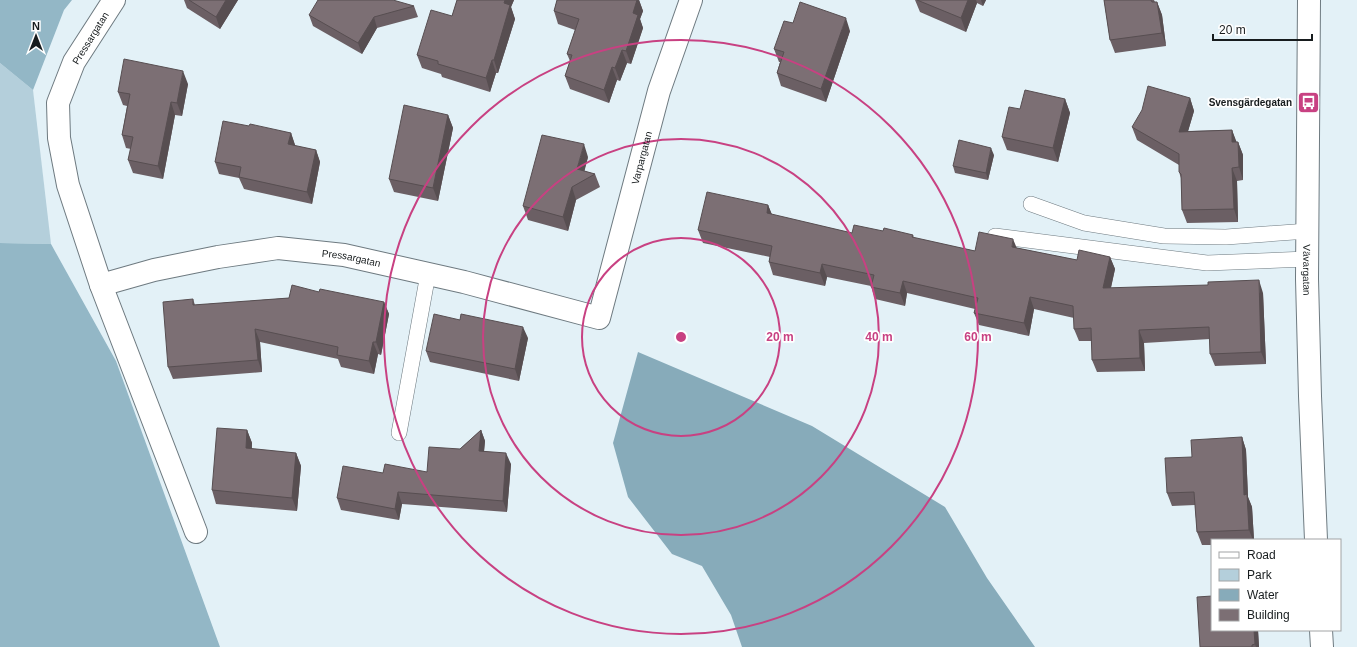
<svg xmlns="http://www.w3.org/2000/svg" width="1357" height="647" font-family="Helvetica,sans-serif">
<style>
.green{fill:#b4cfdb}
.forest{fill:#93b7c6}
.water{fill:#87abba}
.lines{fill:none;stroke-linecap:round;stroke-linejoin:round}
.lane-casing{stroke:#6e7a80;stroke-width:16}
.street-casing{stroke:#6e7a80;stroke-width:24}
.lane{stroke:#fff;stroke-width:15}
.street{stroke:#fff;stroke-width:22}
.wall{fill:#6b5f64}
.shaded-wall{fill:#574e51}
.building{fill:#7c6f74;stroke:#574e51}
.ring{fill:none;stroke:#c84182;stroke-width:2}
.labels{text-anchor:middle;stroke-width:3.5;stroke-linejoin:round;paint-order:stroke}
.street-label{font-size:10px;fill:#171c1e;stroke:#fff}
.poi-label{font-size:10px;font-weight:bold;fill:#171c1e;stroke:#fff;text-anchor:end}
.centre{fill:#c84182;stroke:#fff;stroke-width:2}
.ring-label{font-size:12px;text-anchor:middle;font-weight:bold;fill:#c84182;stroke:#fff;stroke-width:3.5;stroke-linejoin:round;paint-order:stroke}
</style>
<rect width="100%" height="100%" fill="#e3f1f7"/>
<!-- green -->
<path class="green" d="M0,63L33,90L51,244L0,243Z"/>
<!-- forest -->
<path class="forest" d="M0,0H72L64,10L33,90L0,63Z
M0,243L51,244L116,361L220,647H0Z"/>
<!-- water -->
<path class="water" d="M638,352L812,426L945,507L987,578L1035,647H742L731,615L702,566L672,554L628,497L613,443Z"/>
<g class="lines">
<defs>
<path id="lane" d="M1031,204L1084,223L1164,236L1226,237L1308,231
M995,236L1207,263L1307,259
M399,433L428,274"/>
<g id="street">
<path id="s1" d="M114,0L74,62L58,103L59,138L68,185L101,285L154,270L218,257L278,248L344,255L464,282L599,318L659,91L691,0"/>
<path id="s2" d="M1309,0L1307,279L1310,396L1316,540"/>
<path d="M101,285L196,532"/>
<path d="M1321,630L1322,647"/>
</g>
</defs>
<!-- lane casing -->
<use href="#lane" class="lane-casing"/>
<!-- street casing -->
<use href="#street" class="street-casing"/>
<!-- lane -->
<use href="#lane" class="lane"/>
<!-- street -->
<use href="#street" class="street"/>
</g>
<!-- wall -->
<path class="wall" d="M184,0H238L220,29L187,8Z
M457,0H514L511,7L515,19L498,73H496L490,92L442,77L441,74L422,68L417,55L452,16Z
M557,0H639L643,11L640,19L643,28L631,64L627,63L620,81L617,80L609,103L570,89L565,76L570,61L567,54L575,30L558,24L554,11Z
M915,0H986L983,6L977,3L966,32L920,12Z
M1104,0H1154L1155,2H1157L1162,15L1166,46L1115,53L1110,40Z
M414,6L418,17L377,28L362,54L313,26L309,15Z
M793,23L850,31L826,102L781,86L777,73L780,62H779L774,49Z
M188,84L182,116L175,115L163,179L133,173L128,160L131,149L126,148L122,135L127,106L123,105L118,92Z
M1190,98L1194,111L1188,131L1232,130L1236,142H1238L1243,155V180L1237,181L1238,222L1187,223L1182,210L1181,178L1179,172V165L1137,140L1132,127Z
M1065,99L1070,113L1058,162L1007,150L1002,137L1020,109Z
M448,115L453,128L438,201L394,192L389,179Z
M249,126L291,133L295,145V146L316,150L320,162L312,204L244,189L239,178L219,174L215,162Z
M994,155L988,180L955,173L953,166Z
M588,157L584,171L595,174L600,187L576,200L568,231L528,220L523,206Z
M768,205L772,215L852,233L883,231L913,235L914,238L975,251L1017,248L1077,260L1110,257L1115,269L1111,288L1263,293L1266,364L1215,366L1210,354V339L1144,343L1145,371L1097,372L1092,360V341H1079L1074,329V318L1034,309L1029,336L979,325L974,313L975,309L907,293L905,306L875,299L871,286L827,277L825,286L773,275L769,262L770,257L703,243L698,230Z
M289,298L384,302L389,314L381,355L378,354L374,374L341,367L338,359L260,342L262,372L173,379L168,367L193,299L195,305Z
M528,338L519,381L430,362L426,351Z
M247,430L252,443V449L296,453L301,466L297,511L216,504L212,490Z
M481,430L485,441L484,451L511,464L507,512L402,504L399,520L341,510L337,498L383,473L427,472L460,449Z
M1242,437L1246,450L1248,497L1252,507L1254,540H1212V545H1202L1197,532L1195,505L1172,506L1167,493L1192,457Z
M1212,630H1258L1259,647H1200Z"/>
<!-- shaded-wall -->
<path class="shaded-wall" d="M226,0H238L220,29L216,17Z
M505,0H514L511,7L515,19L498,73L494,60Z
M637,0H639L643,11L640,19L643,28L631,64L626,51L633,13Z
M968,0H976L977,3L966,32L961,18Z
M981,0H986L983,6Z
M1157,2L1162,15L1166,46L1162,33Z
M374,17L377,28L362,54L358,43Z
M846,18L850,31L826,102L821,89Z
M622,50L627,63L620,81L615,68Z
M492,60L496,73L490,92L486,78Z
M612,67L617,80L609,103L604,90Z
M183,71L188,84L182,116L177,103Z
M1190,98L1194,111L1184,145L1179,132Z
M1065,99L1070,113L1058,162L1053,148Z
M171,102L175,115L163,179L158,166Z
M448,115L453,128L438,201L433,188Z
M1232,130L1237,143L1232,142Z
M291,133L295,145L293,156L288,144Z
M1238,142L1243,155V180L1239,167Z
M584,144L588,157L582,181L577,169Z
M991,148L994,155L988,180L986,173Z
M316,150L320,162L312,204L307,192Z
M1232,168L1237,181L1238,222L1234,209Z
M572,187L576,200L568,231L563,217Z
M768,205L773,217L767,213Z
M1013,239L1018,251L1012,247Z
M1110,257L1115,269L1108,300L1103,288Z
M822,264L827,277L825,286L820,273Z
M1259,280L1263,293L1266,364L1261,352Z
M903,281L907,293L905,306L900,293Z
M1030,297L1034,309L1029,336L1024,323Z
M384,302L389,314L381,355L376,342Z
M523,327L528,338L519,381L515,369Z
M255,329L260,342L262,372L258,360Z
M1139,330L1144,343L1145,371L1140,358Z
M373,342L378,354L374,374L369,361Z
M247,430L252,443L250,462L246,448Z
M481,430L485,441L483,462L479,451Z
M1242,437L1246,450L1248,497L1252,507L1254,540H1253L1249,530L1244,495Z
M296,453L301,466L297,511L292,498Z
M506,453L511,464L507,512L503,501Z
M398,492L402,504L399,520L395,509Z
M1254,630H1258L1259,647H1256L1255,644Z"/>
<!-- building -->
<path class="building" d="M189,0H226L216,17Z
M318,0H393L414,6L374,17L358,43L309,15Z
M457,0H505L504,3L510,5L494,60H492L486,78L438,64V61L417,55L431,10L452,16Z
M557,0H637L633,13L638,15L626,51L622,50L615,68L612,67L604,90L565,76L572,55L567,54L579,19L554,11Z
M917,0H968L961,18Z
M1104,0H1151L1152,2H1157L1162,33L1110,40Z
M800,2L846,18L821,89L777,73L784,52L774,49L784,21L793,23Z
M124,59L183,71L177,103L171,102L158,166L128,160L133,137L122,135L130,94L118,92Z
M1148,86L1190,98L1179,132L1232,130V142H1238L1239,167L1232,168L1234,209L1182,210L1181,174L1179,172V154L1132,127L1142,110Z
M1025,90L1065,99L1053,148L1002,137L1009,107L1020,109Z
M404,105L448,115L433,188L389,179Z
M223,121L249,126L250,124L291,133L288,144L316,150L307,192L239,177L241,167L215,162Z
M542,135L584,144L577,169L595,174L572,187L563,217L523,206Z
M959,140L991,148L986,173L953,166Z
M707,192L768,205L767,213L852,233L854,225L883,231L884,228L913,235L912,237L975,251L979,232L1013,239L1012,247L1077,260L1079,250L1110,257L1103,288L1208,285V282L1259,280L1261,352L1210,354L1209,327L1139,330L1140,358L1092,360L1091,328L1074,329L1073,306L1030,297L1024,323L974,313L978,298L903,281L900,293L871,287L874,275L822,264L820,273L769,262L772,246L698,230Z
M292,285L319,292L320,289L384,302L376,342H373L369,361L337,355L338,347L255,329L258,360L168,367L163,302L193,299V305L289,298Z
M434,314L460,320L461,314L523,327L515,369L426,351Z
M217,428L247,430L246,448L296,453L292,498L212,490Z
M481,430L479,451L506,453L503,501L398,492L395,509L337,498L343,466L383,473L385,464L427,472L429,447L460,449Z
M1242,437L1244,495L1247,494L1249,530L1197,532L1194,492L1167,493L1165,458L1192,457L1191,440Z
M1212,596V630H1254L1255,644L1252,645V647H1200L1197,597Z"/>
<!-- distance rings -->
<g class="ring">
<circle cx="681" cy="337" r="99"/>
<circle cx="681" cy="337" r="198"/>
<circle cx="681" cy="337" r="297"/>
</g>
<!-- icons -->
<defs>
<symbol id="bus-square" viewBox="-11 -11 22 22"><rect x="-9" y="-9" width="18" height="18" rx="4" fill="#c84182" stroke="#fff"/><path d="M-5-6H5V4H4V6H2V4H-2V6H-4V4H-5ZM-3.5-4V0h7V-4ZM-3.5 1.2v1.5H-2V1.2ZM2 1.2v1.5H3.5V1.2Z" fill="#fff"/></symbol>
</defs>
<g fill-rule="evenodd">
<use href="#bus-square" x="1296" y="90" width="25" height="25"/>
</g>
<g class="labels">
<!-- street labels -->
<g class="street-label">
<text transform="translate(90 38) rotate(-58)" y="4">Pressargatan</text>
<text dy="4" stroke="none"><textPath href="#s1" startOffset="982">Varpargatan</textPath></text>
<text dy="4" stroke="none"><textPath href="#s1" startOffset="561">Pressargatan</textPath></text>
<text dy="4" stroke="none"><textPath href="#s2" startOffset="270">Vävargatan</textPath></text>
</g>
<!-- poi labels -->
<g class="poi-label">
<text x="1292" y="106">Svensgärdegatan</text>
</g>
</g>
<circle cx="681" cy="337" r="6" class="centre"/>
<g class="ring-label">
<text x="780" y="341">20 m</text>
<text x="879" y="341">40 m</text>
<text x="978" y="341">60 m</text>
</g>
<!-- legend -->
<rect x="1211" y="539" width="130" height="92" fill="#ffffff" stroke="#a2a4a5"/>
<rect x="1219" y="552" width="20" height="6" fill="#ffffff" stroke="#a2a4a5"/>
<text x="1247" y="559" font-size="12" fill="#171c1e">Road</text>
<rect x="1219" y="569" width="20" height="12" fill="#b4cfdb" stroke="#a2a4a5"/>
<text x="1247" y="579" font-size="12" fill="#171c1e">Park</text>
<rect x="1219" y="589" width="20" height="12" fill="#87abba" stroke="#a2a4a5"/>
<text x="1247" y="599" font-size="12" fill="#171c1e">Water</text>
<rect x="1219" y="609" width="20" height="12" fill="#7c6f74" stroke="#a2a4a5"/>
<text x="1247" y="619" font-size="12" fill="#171c1e">Building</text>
<!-- north arrow -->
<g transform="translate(36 36)" stroke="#ffffff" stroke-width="3" paint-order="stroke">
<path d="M0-3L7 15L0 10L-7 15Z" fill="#171c1e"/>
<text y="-6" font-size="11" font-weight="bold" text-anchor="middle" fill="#171c1e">N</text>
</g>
<!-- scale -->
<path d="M1213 34v6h99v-6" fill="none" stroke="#171c1e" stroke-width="2"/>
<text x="1219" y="34" font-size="12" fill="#171c1e" stroke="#ffffff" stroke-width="3" paint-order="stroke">20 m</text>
</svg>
